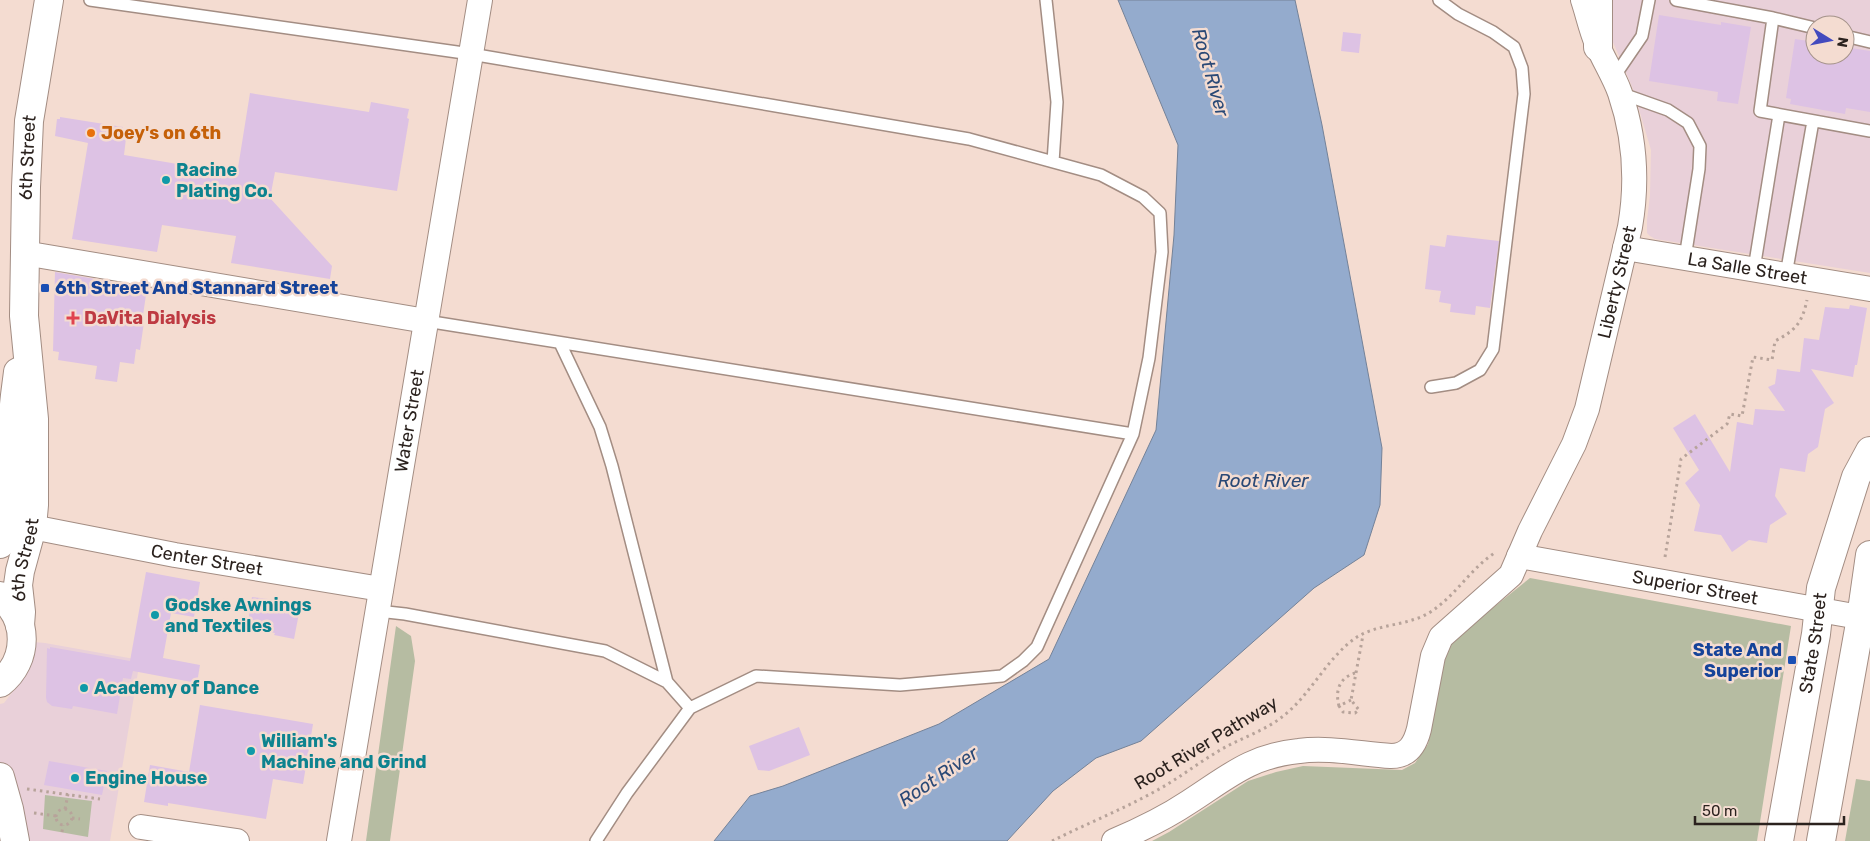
<svg xmlns="http://www.w3.org/2000/svg" width="1870" height="841" font-family="Rubik,sans-serif">
<style>
.commercial{fill:#e9d0d9;fill-rule:evenodd}
.green{fill:#b6bca2}
.water{fill:#94abcd;stroke:#748298}
.building{fill:#ddc2e4}
.lines{fill:none;stroke-linecap:round;stroke-linejoin:round}
.lane-casing{stroke:#a38d83;stroke-width:14}
.street-casing{stroke:#a38d83;stroke-width:26}
.secondary-casing{stroke:#a38d83;stroke-width:30}
.primary-casing{stroke:#a38d83;stroke-width:30}
.path{stroke:#b7a39a;stroke-width:3;stroke-dasharray:2.5 4;stroke-linecap:butt}
.lane{stroke:#fff;stroke-width:11}
.street{stroke:#fff;stroke-width:24}
.secondary{stroke:#fff;stroke-width:28}
.primary{stroke:#fff;stroke-width:28}
.food-dot{fill:#e8710a;stroke:#f4dcd1;stroke-width:2}
.culture-dot{fill:#0f9aa8;stroke:#f4dcd1;stroke-width:2}
.transit-dot{fill:#1a4fb4;stroke:#f4dcd1;stroke-width:2}
.health-dot{fill:#e0444e;stroke:#f4dcd1;stroke-width:2}
.labels{text-anchor:middle;stroke-width:5;stroke-linejoin:round;paint-order:stroke}
.food-label{font-size:18px;font-weight:bold;fill:#c56008;stroke:#f4dcd1;text-anchor:start}
.street-label{font-size:18px;fill:#2b221e;stroke:#f4dcd1}
.culture-label{font-size:18px;font-weight:bold;fill:#0d838f;stroke:#f4dcd1;text-anchor:start}
.transit-label{font-size:18px;font-weight:bold;fill:#164399;stroke:#f4dcd1;text-anchor:start}
.health-label{font-size:18px;font-weight:bold;fill:#be3a42;stroke:#f4dcd1;text-anchor:start}
.water-label{font-size:19px;font-style:italic;fill:#2a4976;stroke:#f4dcd1}
</style>
<rect width="100%" height="100%" fill="#f4dcd1"/>
<!-- commercial -->
<path class="commercial" d="M1604,0H1870V273L1655,239L1650,236L1647,233V220L1650,195L1651,150L1633,89L1607,28ZM1815,25H1845V55H1815Z
M34,642L45,643L140,660L110,841H0V704L4,703L27,673Z"/>
<!-- green -->
<path class="green" d="M1530,578L1791,626L1757,841H1152L1169,832L1248,781L1276,772L1303,766L1402,770L1415,763L1428,744L1447,649L1459,635Z
M396,626L411,636L415,661L390,841H366Z
M1856,779L1870,781V841H1845Z
M45,795L92,801L88,837L43,829Z"/>
<!-- water -->
<path class="water" d="M1118,0H1295L1322,125L1382,448L1380,505L1364,555L1314,588L1141,741L1096,758L1053,791L1007,841H714L750,796L783,786L939,724L1049,659L1156,430L1174,235L1178,145Z"/>
<!-- building -->
<path class="building" d="M1659,15L1721,25V22L1751,27L1738,104L1717,101L1718,92L1649,81Z
M1343,32L1361,34L1359,53L1341,51Z
M1795,39L1815,42V55H1845V47L1870,51V112L1846,108L1845,114L1790,104L1791,99L1786,98Z
M250,93L369,112L371,102L409,109L407,118L409,119L397,191L275,172L270,198L332,266L330,279L231,263L236,236L162,225L157,252L72,239L88,143L55,136L57,119H60V117L123,127V129L127,130L124,155L237,174Z
M1447,235L1499,241L1490,308L1476,306L1475,315L1450,312L1451,304L1439,302L1441,291L1425,289L1430,245L1445,247Z
M55,272L147,288L142,322H144L140,350L136,349L134,364L120,362L117,382L95,379L97,366L58,360L59,352L53,351Z
M1850,305L1867,308L1857,365H1855L1853,377L1811,369L1834,403L1825,409L1818,447L1808,454L1805,472L1780,468L1775,496L1787,514L1770,525L1767,543L1749,540L1732,552L1721,535L1694,531L1700,505L1685,483L1699,470L1673,428L1695,414L1730,472L1737,422L1753,425L1755,409L1785,411L1768,387L1775,384L1777,369L1800,372L1804,338L1819,340L1825,307L1849,309Z
M146,572L200,582L194,617L171,613L163,658L200,665L197,683L133,671L131,679L123,678L117,714L73,706L72,709L52,706L47,702L46,698L47,648L50,649V647L130,661Z
M252,597L301,603L294,639L274,635L275,633L247,628Z
M200,705L313,724L303,784L273,779L266,819L168,803V806L144,802L150,765L189,772Z
M799,727L810,755L769,771L758,770L749,746Z
M49,761L107,771L102,795L44,785Z"/>
<g class="lines">
<defs>
<path id="lane" d="M90,0L471,54L969,139L1101,175L1143,197L1160,213L1162,252L1149,358L1133,434L1037,647L1023,661L1002,676L900,685L756,676L690,708L627,793L596,841
M1046,0L1057,102L1053,162
M1676,0L1773,18L1815,28
M1773,18L1760,111L1870,131
M1845,36L1870,42
M1614,77L1642,36L1649,0
M1620,93L1668,110L1688,123L1700,146L1699,169L1685,258
M1754,269L1779,115
M1786,275L1813,121
M426,321L1133,434
M560,343L600,427L612,466L667,682
M1431,387L1456,383L1480,370L1493,349L1524,94L1522,68L1514,47L1493,32L1458,14L1439,0
M378,611L405,614L605,651L667,682L690,708"/>
<g id="street">
<path id="s1" d="M1625,248L1870,289"/>
<path d="M24,253L426,321"/>
<path id="s2" d="M32,527L175,555L381,589"/>
<path id="s3" d="M1519,556L1870,619"/>
<path d="M141,827L237,841"/>
<path id="s4" d="M339,841L480,0"/>
<path id="s5" d="M1114,841C1140,830 1165,818 1189,802C1228,777 1250,756 1299,751C1328,747 1361,754 1391,756C1408,756 1415,745 1419,729L1433,656L1441,637L1511,575L1530,531L1574,444L1587,409L1630,227C1638,181 1635,137 1620,93C1614,76 1604,61 1597,44C1591,30 1588,15 1583,0"/>
</g>
<g id="secondary">
<path d="M1598,0V47"/>
<path d="M0,544C15,505 12,463 13,422C13,405 16,389 18,372"/>
<path id="s6" d="M20,625L21,612L18,585L20,571L32,527L34,505V419L24,316L26,187L29,121L49,0"/>
</g>
<g id="primary">
<path d="M0,596C29,618 29,660 0,683"/>
<path d="M0,777L9,809L15,841"/>
<path id="s7" d="M1779,841L1816,634L1821,588L1856,477L1870,451"/>
<path d="M1821,841L1861,618L1870,555"/>
</g>
</defs>
<!-- lane casing -->
<use href="#lane" class="lane-casing"/>
<!-- street casing -->
<use href="#street" class="street-casing"/>
<!-- secondary casing -->
<use href="#secondary" class="secondary-casing"/>
<!-- primary casing -->
<use href="#primary" class="primary-casing"/>
<!-- path -->
<path class="path" d="M1665,557L1681,459L1727,424L1730,414L1742,416L1753,357L1772,360L1775,341C1796,330 1802,323 1807,300
M1351,700L1339,706L1343,712L1355,713L1359,710L1351,700L1363,635
M1339,706C1335,691 1339,678 1355,673
M27,789L100,799
M56 817a8 8 0 1 1 16 0a8 8 0 1 1-16 0Z
M65,809L68,794
M34,813L56,816
M72,818L80,819
M62,832L63,825
M1052,841C1088,823 1126,808 1161,788C1182,776 1201,761 1222,749C1241,738 1264,731 1282,717C1311,695 1327,657 1357,637C1380,623 1410,626 1432,611C1456,595 1471,568 1496,552"/>
<!-- lane -->
<use href="#lane" class="lane"/>
<!-- street -->
<use href="#street" class="street"/>
<!-- secondary -->
<use href="#secondary" class="secondary"/>
<!-- primary -->
<use href="#primary" class="primary"/>
</g>
<!-- markers -->
<circle class="food-dot" cx="91" cy="133" r="5"/>
<g class="culture-dot">
<circle cx="166" cy="180" r="5"/>
<circle cx="155" cy="615" r="5"/>
<circle cx="84" cy="688" r="5"/>
<circle cx="251" cy="751" r="5"/>
<circle cx="75" cy="778" r="5"/>
</g>
<g class="transit-dot">
<rect x="40" y="283" width="10" height="10" rx="2.5"/>
<rect x="1787" y="655" width="10" height="10" rx="2.5"/>
</g>
<path class="health-dot" d="M70.5 310.5h5v5h5v5h-5v5h-5v-5h-5v-5h5z"/>
<g class="labels">
<!-- food labels -->
<g class="food-label">
<text x="101" y="139">Joey's on 6th</text>
</g>
<!-- street labels -->
<g class="street-label">
<text dy="6" stroke="none"><textPath href="#s6" startOffset="470">6th Street</textPath></text>
<text dy="6" stroke="none"><textPath href="#s1" startOffset="124">La Salle Street</textPath></text>
<text dy="6" stroke="none"><textPath href="#s5" startOffset="844">Liberty Street</textPath></text>
<text dy="6" stroke="none"><textPath href="#s4" startOffset="426">Water Street</textPath></text>
<text dy="6" stroke="none"><textPath href="#s6" startOffset="66">6th Street</textPath></text>
<text dy="6" stroke="none"><textPath href="#s2" startOffset="178">Center Street</textPath></text>
<text dy="6" stroke="none"><textPath href="#s3" startOffset="179">Superior Street</textPath></text>
<text dy="6" stroke="none"><textPath href="#s7" startOffset="201">State Street</textPath></text>
<text transform="translate(1206 743) rotate(-31)" y="6">Root River Pathway</text>
</g>
<!-- culture labels -->
<g class="culture-label">
<text x="176" y="176">Racine<tspan x="176" dy="21">Plating Co.</tspan></text>
<text x="165" y="611">Godske Awnings<tspan x="165" dy="21">and Textiles</tspan></text>
<text x="94" y="694">Academy of Dance</text>
<text x="261" y="747">William's<tspan x="261" dy="21">Machine and Grind</tspan></text>
<text x="85" y="784">Engine House</text>
</g>
<!-- transit labels -->
<g class="transit-label">
<text x="55" y="294">6th Street And Stannard Street</text>
<text x="1782" y="656" text-anchor="end">State And<tspan x="1782" dy="21">Superior</tspan></text>
</g>
<!-- health labels -->
<g class="health-label">
<text x="84" y="324">DaVita Dialysis</text>
</g>
<!-- water labels -->
<g class="water-label">
<text transform="translate(1211 72) rotate(74)" y="7">Root River</text>
<text x="1263" y="487">Root River</text>
<text transform="translate(938 776) rotate(-34)" y="7">Root River</text>
</g>
</g>
<!-- north arrow -->
<g transform="translate(1830 40) rotate(100)"><circle r="24" fill="#f4dcd1" stroke="#a49289"/>
<path d="M0-4L9 19L0 12L-9 19Z" fill="#434abe"/>
<text y="-8" font-size="14" font-weight="bold" text-anchor="middle" fill="#2b221e">N</text>
</g>
<!-- scale -->
<path d="M1695 816v8h149v-8" fill="none" stroke="#2b221e" stroke-width="2.5"/>
<text x="1702" y="816" font-size="15" fill="#2b221e" stroke="#f4dcd1" stroke-width="4" paint-order="stroke">50 m</text>
</svg>
